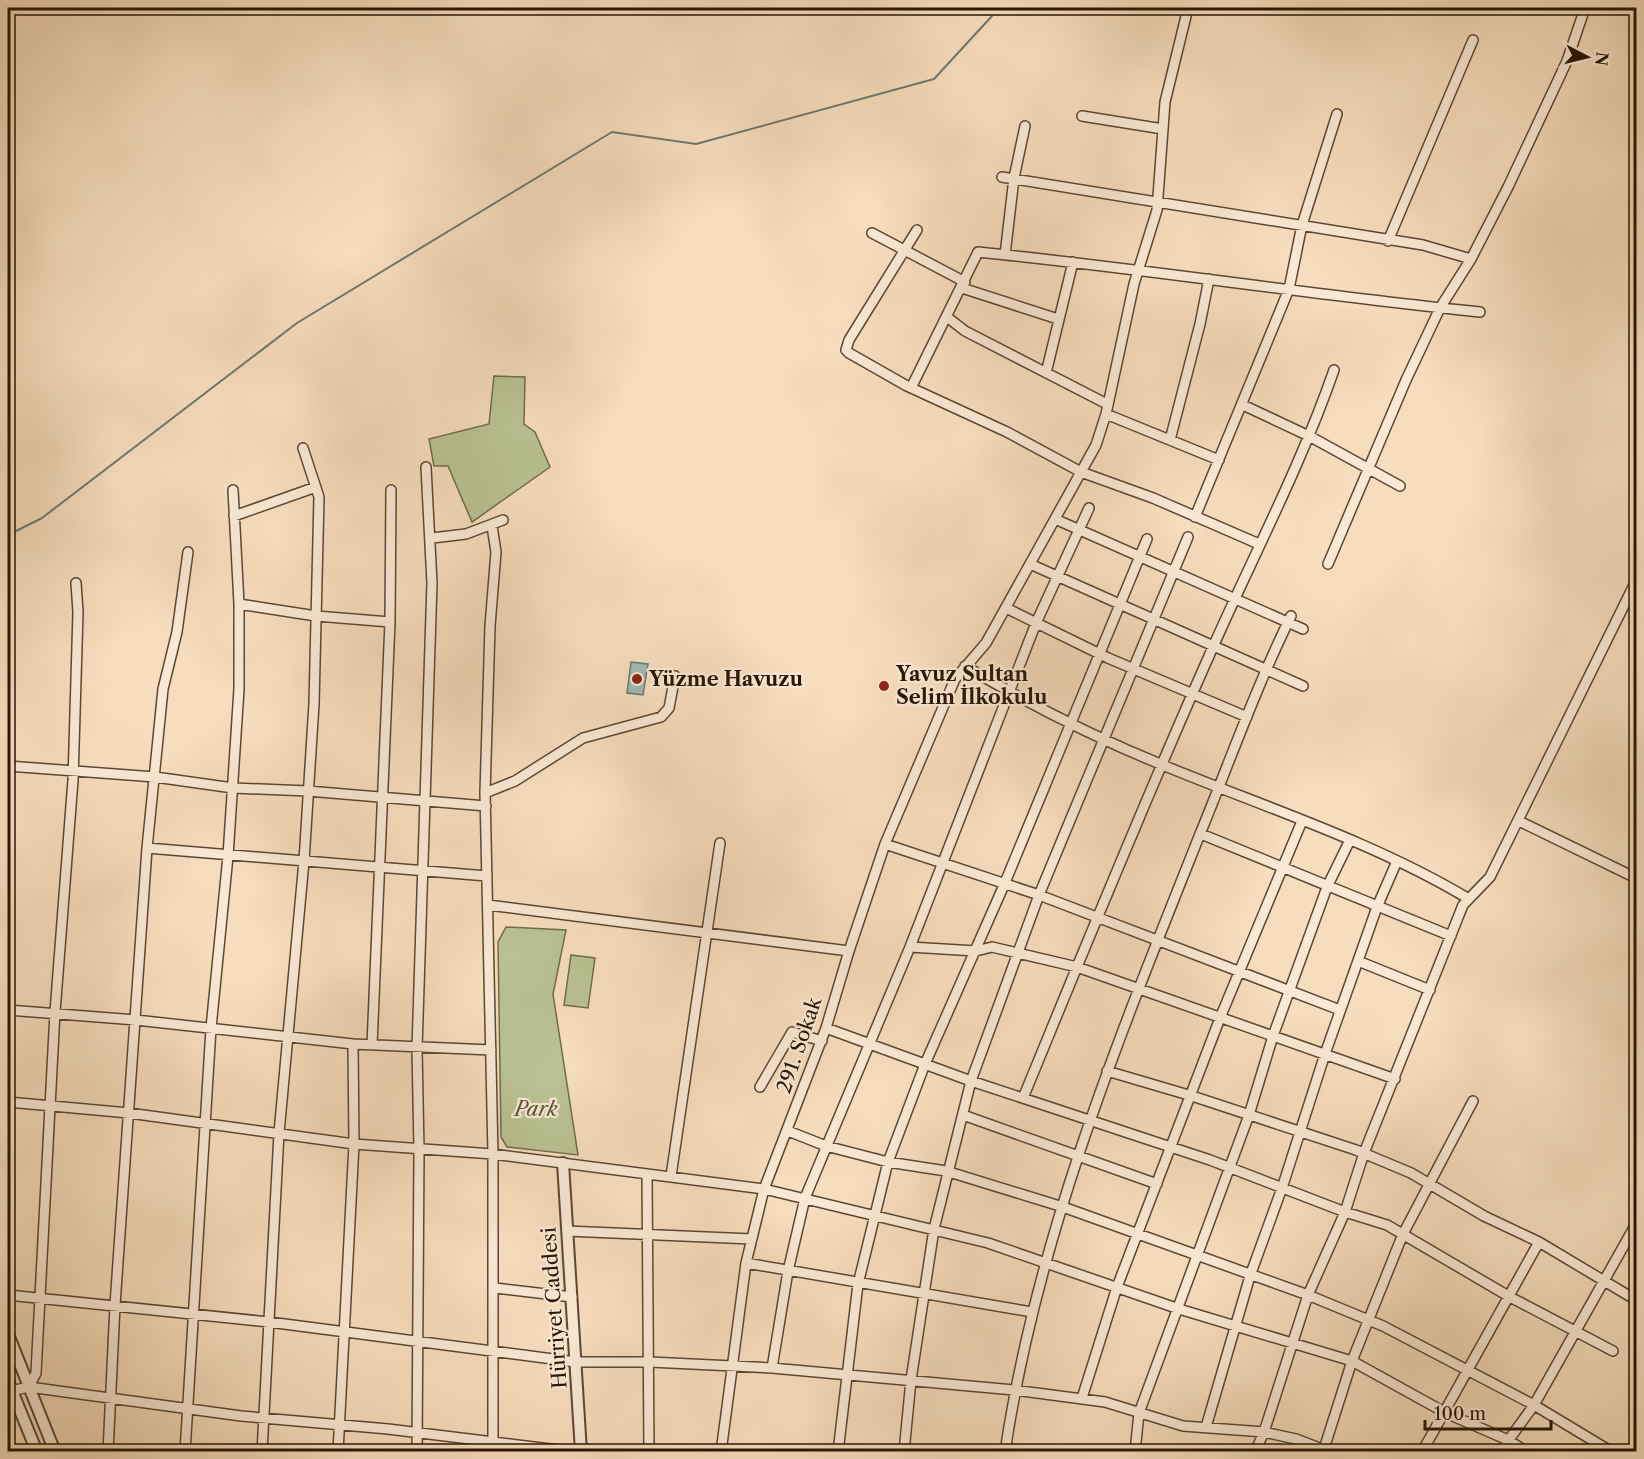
<svg xmlns="http://www.w3.org/2000/svg" width="1644" height="1459" font-family="'Libre Caslon Text',serif">
<style>
.green{fill:#b9c293;stroke:#706c4c;stroke-width:1.5}
.water{fill:#9dbbb6;stroke:#6e796f;stroke-width:1.5}
.lines{fill:none;stroke-linecap:round;stroke-linejoin:round}
.stream{stroke:#6e796f;stroke-width:2}
.minor-casing{stroke:#5b4832;stroke-width:12}
.tertiary-casing{stroke:#5b4832;stroke-width:14}
.minor{stroke:#f9e9d4;stroke-width:9}
.tertiary{stroke:#f9e9d4;stroke-width:10}
.poi-dot{fill:#8f2418;stroke:#f9e9d4;stroke-width:2}
.labels{text-anchor:middle;stroke-width:4.5;stroke-linejoin:round;paint-order:stroke}
.poi-label{font-size:20px;font-weight:bold;fill:#271604;stroke:#f9e9d4;text-anchor:start}
.street-label{font-size:20px;fill:#271604;stroke:#f9e9d4}
.park-label{font-size:20px;font-style:italic;fill:#5a5236;stroke:#f9e9d4}
</style>
<rect width="100%" height="100%" fill="#f6ddbd"/>
<filter id="stains"><feTurbulence type="fractalNoise" baseFrequency=".00333" numOctaves="4"/><feColorMatrix values="0 0 0 0 .2 0 0 0 0 .09 0 0 0 0 .02 0 0 0 .5 -.17"/></filter>
<radialGradient id="worn" r=".72"><stop offset=".6" stop-color="#630" stop-opacity="0"/><stop offset="1" stop-color="#630" stop-opacity=".3"/></radialGradient>
<!-- green -->
<path class="green" d="M494,376L525,377L524,424L535,432L550,467L472,522L448,466H434L429,439L489,424Z
M506,927L566,930L553,994L578,1155L507,1147L501,1137L498,942Z
M571,955L595,958L588,1008L564,1005Z"/>
<!-- water -->
<path class="water" d="M631,662L648,664L643,695L627,693Z"/>
<g class="lines">
<!-- stream -->
<path class="stream" d="M8,535L42,518L297,323L612,132L696,144L934,79L992,16L995,8"/>
<defs>
<path id="minor" d="M1082,116L1163,129
M1002,177L1423,245L1471,259
M917,230L849,340L846,350L849,353L907,386L1007,432L1081,472L1153,498L1259,544
M872,233L965,282
M1388,241L1473,40
M1005,255L1014,178L1025,126
M962,288L1058,319
M947,317L965,331L1107,404
M1046,373L1073,262
M911,388L978,252C1146,269 1312,295 1480,312
M1243,405L1311,437L1400,486
M1106,414L1219,460
M1170,440L1200,324L1209,279
M234,516L316,487
M1195,517L1289,289L1302,225L1337,114
M1055,519L1303,629
M492,526L496,552L490,626L485,793L493,1154V1452
M432,538L466,534L503,520
M1030,564L1303,686
M1328,564L1406,380L1440,308L1471,259L1508,187L1567,61L1585,8
M239,604L316,616L390,622
M1006,608L1108,658L1247,717
M965,666C1029,704 1096,738 1165,766C1267,808 1374,842 1469,899
M8,766L155,777L233,788L308,791L486,806
M485,793L515,781L583,738L661,717L669,708L675,676
M1519,821L1636,878
M1201,834L1451,936
M885,844L1039,895L1340,1010
M147,848L487,876
M488,905L849,951
M910,947L976,951L992,947L1077,967L1395,1079
M1358,961L1430,990
M8,1010L136,1020L353,1044L491,1050
M826,1028L971,1081L1210,1160L1345,1212L1387,1225L1510,1297L1613,1351
M372,1045L390,622L391,490
M1107,1071L1192,1096L1356,1150L1411,1173L1484,1216L1539,1242L1636,1300
M760,1087L792,1032L822,1041
M1023,1098C1084,950 1144,802 1209,656C1251,560 1300,468 1334,370
M8,1102L129,1113L354,1144L493,1154L764,1189L988,1243L1179,1309L1352,1361L1446,1413L1508,1440L1527,1452
M963,1115L1157,1184
M788,1131L826,1146L888,1162L946,1171L1063,1207L1308,1295L1383,1326L1534,1405L1612,1452
M647,1174L649,1452
M671,1176L720,843
M567,1231L752,1239
M746,1263L1032,1312
M495,1288L572,1297
M8,1295L269,1322L576,1362H650L772,1368L1014,1390L1105,1402L1183,1426L1264,1432L1296,1439L1330,1452
M772,1368L788,1271L805,1198L910,947L1036,623L1089,508
M29,1387L241,1416L388,1429L575,1452
M11,1391L29,1387L36,1373L55,1012L73,780L78,612L76,583
M1082,1398L1117,1287L1220,1018L1302,821
M1206,1427L1250,1276L1282,1188L1325,1054L1377,907L1397,861
M108,1452L115,1305L147,848L163,689L177,632L188,552
M185,1452L211,1028L228,856L239,689V604L233,490
M262,1452L279,1133L304,861L314,704L319,497L303,448
M338,1452L354,1144L353,1044
M417,1452L419,1150L417,1049L432,583L426,467
M721,1452L746,1263L764,1189L826,1028L849,951L885,844L955,679L986,643L1096,445L1106,414L1134,284L1157,210L1165,102L1188,8
M838,1452L858,1284L888,1162L925,1064L1004,885L1147,539
M904,1452L911,1380L934,1229L971,1081L1039,895L1188,537
M1005,1452C1037,1236 1120,1035 1200,834C1230,761 1256,687 1291,616
M1135,1452L1139,1413L1249,1115L1273,1036L1327,887L1350,840
M1255,1452L1264,1432L1308,1295L1345,1212L1364,1153L1463,905L1490,877L1636,581
M1323,1452L1352,1361L1403,1234L1473,1101
M1422,1452L1539,1242
M1500,1452L1534,1405L1636,1224"/>
<path id="tertiary" d="M563,1163L581,1452
M8,1334L55,1452
M8,1381L37,1452"/>
</defs>
<!-- minor casing -->
<use href="#minor" class="minor-casing"/>
<!-- tertiary casing -->
<use href="#tertiary" class="tertiary-casing"/>
<!-- minor -->
<use href="#minor" class="minor"/>
<!-- tertiary -->
<use href="#tertiary" class="tertiary"/>
</g>
<!-- markers -->
<g class="poi-dot">
<circle cx="637" cy="679" r="6"/>
<circle cx="884" cy="686" r="6"/>
</g>
<g class="labels">
<!-- poi labels -->
<g class="poi-label">
<text x="896" y="681">Yavuz Sultan<tspan x="896" dy="23">Selim İlkokulu</tspan></text>
<text x="649" y="686">Yüzme Havuzu</text>
</g>
<!-- street labels -->
<g class="street-label">
<text transform="translate(799 1045) rotate(-71)" y="7">291. Sokak</text>
<text transform="translate(554 1308) rotate(-94)" y="7">Hürriyet Caddesi</text>
</g>
<!-- park labels -->
<g class="park-label">
<text x="536" y="1116">Park</text>
</g>
</g>
<!-- margin -->
<rect width="1644" height="1459" fill="none" stroke="#f6ddbd" stroke-width="30"/>
<rect x="9" y="9" width="1626" height="1441" fill="none" stroke="#271604" stroke-width="3"/>
<rect x="15" y="15" width="1614" height="1429" fill="none" stroke="#271604" stroke-width="1.5"/>
<!-- north arrow -->
<g transform="translate(1587 57) rotate(97)" stroke="#f9e9d4" stroke-width="4.5" paint-order="stroke">
<path d="M0-4.5L10 22L0 15L-10 22Z" fill="#271604"/>
<text y="-9" font-size="16" font-weight="bold" text-anchor="middle" fill="#271604">N</text>
</g>
<!-- scale -->
<path d="M1425 1420v9h126v-9" fill="none" stroke="#271604" stroke-width="3"/>
<text x="1434" y="1420" font-size="18" fill="#271604" stroke="#f9e9d4" stroke-width="4.5" paint-order="stroke">100 m</text>
<rect width="100%" height="100%" filter="url(#stains)"/>
<rect width="100%" height="100%" fill="url(#worn)"/>
</svg>
